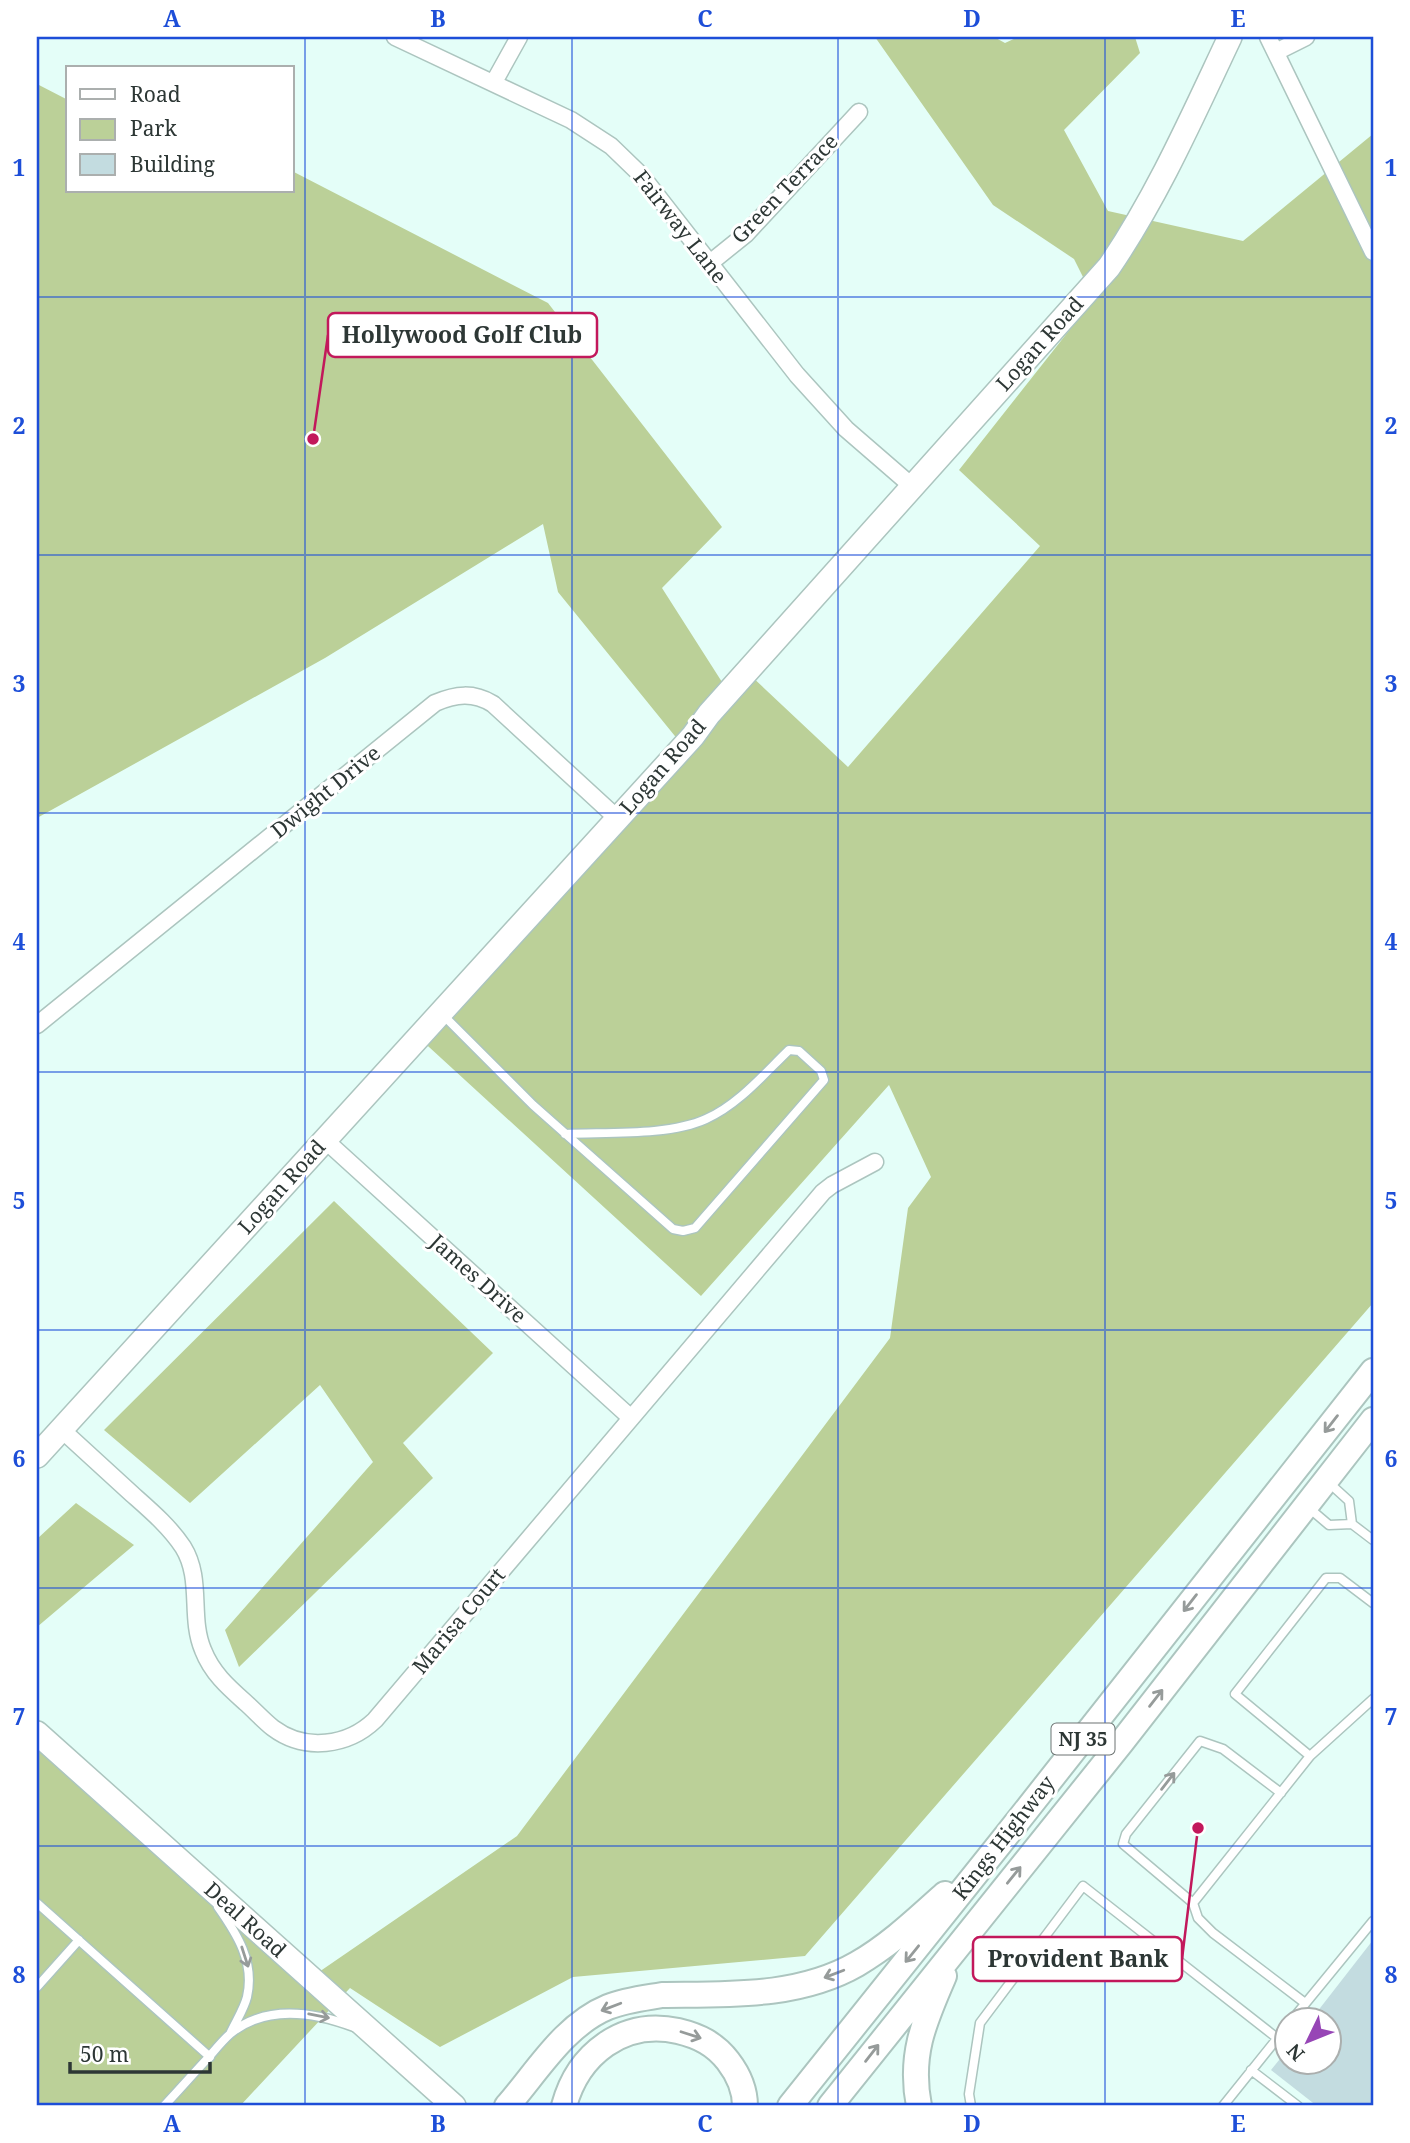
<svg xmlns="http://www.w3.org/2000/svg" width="1410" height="2143" font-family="'Noto Serif',serif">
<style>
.green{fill:#bbd098}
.building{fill:#c3dce0}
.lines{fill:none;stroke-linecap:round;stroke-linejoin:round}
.lane-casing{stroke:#acc5bf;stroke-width:11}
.street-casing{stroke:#acc5bf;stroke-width:19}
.secondary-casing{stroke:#acc5bf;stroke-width:26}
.primary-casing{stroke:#acc5bf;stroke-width:28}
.lane{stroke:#fff;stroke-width:8}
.street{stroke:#fff;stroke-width:16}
.secondary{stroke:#fff;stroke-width:23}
.primary{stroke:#fff;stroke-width:24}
.oneway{stroke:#969b9a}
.grid{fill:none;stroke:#1d4ed8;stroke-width:2;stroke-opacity:0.55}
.labels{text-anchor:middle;stroke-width:6;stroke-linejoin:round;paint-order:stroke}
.shield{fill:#fff;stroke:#6c7372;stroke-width:2}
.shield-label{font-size:19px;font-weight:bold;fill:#2d3735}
.street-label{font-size:21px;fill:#2d3735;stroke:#fff}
.leader{fill:none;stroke:#c2185b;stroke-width:2.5}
.callout-dot{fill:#c2185b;stroke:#fff;stroke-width:2.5}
.callout{fill:#fff;stroke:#c2185b;stroke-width:2.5}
.callout-label{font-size:23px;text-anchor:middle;font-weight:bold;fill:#2d3735}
.neatline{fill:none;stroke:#1d4ed8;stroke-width:2.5}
.grid-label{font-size:23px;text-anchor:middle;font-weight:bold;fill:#1d4ed8}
</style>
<rect width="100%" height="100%" fill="#e4fef8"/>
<!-- green -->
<path class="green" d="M875,37H994L1005,43L1018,37H1135L1140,53L1064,130L1108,211L1243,241L1373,134V1303L805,1956L573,1977L440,2047L350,1988L240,2106H37V1718L101,1774L316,1974L517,1836L890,1338L908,1208L931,1177L889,1085L701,1296L417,1036L683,746L558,592L543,524L325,658L37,818V84L68,100V191H292V171L548,303L722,527L662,588L729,693L749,674L848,767L1040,546L959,470L1094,299L1074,259L993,205Z
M334,1201L493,1353L403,1443L433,1478L239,1667L225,1630L373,1462L320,1385L190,1503L104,1430Z
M76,1503L134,1545L37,1627V1539Z"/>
<!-- building -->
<path class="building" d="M1373,1940V2106H1317L1271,2070L1288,2049V2062H1330V2021H1310Z"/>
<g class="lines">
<defs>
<path id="lane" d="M443,1015L533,1105L673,1229L683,1231L695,1228L824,1080L821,1071L799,1051L789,1050C764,1074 738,1105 706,1119C669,1136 607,1132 565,1134
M1309,1508L1329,1525L1352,1524L1349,1501L1327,1481
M1352,1524L1373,1540
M1310,1756L1235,1694L1326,1578H1340L1373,1603
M37,1903L210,2057
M1193,1903L1123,1844L1126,1834L1200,1741L1223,1749L1281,1793
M218,1907C237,1934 255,1962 247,1997C244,2009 236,2021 231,2032
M37,1987L79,1940
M1305,2003L1213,1933L1198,1918L1193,1903L1310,1756L1373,1699
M1291,2021L1373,1921
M1251,2070L1298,2106
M164,2106C179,2090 193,2074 208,2058C215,2050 222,2041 230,2034C266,2004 314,2012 354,2027
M971,2106L969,2094L980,2023L1083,1886L1277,2038
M1223,2106L1288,2025"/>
<path id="street" d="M395,37L571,120L611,146L641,175L797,375L846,429L913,487
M1268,37L1373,252
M1276,52L1306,37
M494,82L519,37
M710,263L746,234L859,112
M37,1025L435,703C456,694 473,692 493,704L618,819
M325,1140L631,1418
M61,1429C85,1451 108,1472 132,1494C150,1510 169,1526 183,1547C203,1579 189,1617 203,1650C212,1673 228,1687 246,1703C255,1711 264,1721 273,1728C305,1752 348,1746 375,1720L823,1192L832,1185L875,1162"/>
<path id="secondary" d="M37,1456L693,736L709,714L1109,267C1158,195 1193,115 1230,37
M37,1733L454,2106"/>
<path id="primary" d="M507,2106C537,2072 564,2025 608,2007C625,2000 644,1998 662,1995C727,1994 798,1998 857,1964C890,1945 917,1919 945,1894
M564,2106C578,2054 623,2019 678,2031C699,2036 715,2044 728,2061C738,2074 745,2090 745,2106
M790,2106L1002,1841L1373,1371
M830,2106L1121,1743L1373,1420
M919,2106C909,2055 924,2022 944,1976"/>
</defs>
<!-- lane casing -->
<use href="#lane" class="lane-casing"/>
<!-- street casing -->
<use href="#street" class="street-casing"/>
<!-- secondary casing -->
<use href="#secondary" class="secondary-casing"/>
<!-- primary casing -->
<use href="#primary" class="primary-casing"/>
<!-- lane -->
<use href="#lane" class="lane"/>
<!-- street -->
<use href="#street" class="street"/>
<!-- secondary -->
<use href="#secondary" class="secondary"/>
<!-- primary -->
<use href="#primary" class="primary"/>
</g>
<!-- one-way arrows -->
<defs><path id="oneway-shaft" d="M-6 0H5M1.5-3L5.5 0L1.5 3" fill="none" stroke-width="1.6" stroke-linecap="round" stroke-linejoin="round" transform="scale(1.75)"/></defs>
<g class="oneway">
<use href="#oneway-shaft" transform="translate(1331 1424) rotate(128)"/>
<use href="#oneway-shaft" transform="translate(1190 1603) rotate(128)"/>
<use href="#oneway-shaft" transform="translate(1156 1698) rotate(-52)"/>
<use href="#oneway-shaft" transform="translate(1168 1781) rotate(-52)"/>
<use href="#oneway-shaft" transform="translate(1014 1875) rotate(-51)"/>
<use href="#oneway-shaft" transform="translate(912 1954) rotate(129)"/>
<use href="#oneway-shaft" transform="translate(245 1957) rotate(72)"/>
<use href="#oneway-shaft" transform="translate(834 1974) rotate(159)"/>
<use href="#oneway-shaft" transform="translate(611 2007) rotate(159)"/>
<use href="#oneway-shaft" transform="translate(319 2016) rotate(11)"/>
<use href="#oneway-shaft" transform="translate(691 2035) rotate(18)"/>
<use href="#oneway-shaft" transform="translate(872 2053) rotate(-52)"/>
</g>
<!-- grid -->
<path class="grid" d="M305,37V2106M572,37V2106M838,37V2106M1105,37V2106M37,297H1373M37,555H1373M37,813H1373M37,1072H1373M37,1330H1373M37,1588H1373M37,1846H1373"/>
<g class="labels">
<!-- shield labels -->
<rect class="shield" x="1051.5" y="1723.5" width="63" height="31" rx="5"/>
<g class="shield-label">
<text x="1083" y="1746">NJ 35</text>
</g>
<!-- street labels -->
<g class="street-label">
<text transform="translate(785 189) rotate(-46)" y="7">Green Terrace</text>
<text transform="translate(680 227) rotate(52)" y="7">Fairway Lane</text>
<text transform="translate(1040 344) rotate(-48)" y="7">Logan Road</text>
<text transform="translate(663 767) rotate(-49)" y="7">Logan Road</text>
<text transform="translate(326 792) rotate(-39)" y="7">Dwight Drive</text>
<text transform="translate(282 1187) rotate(-48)" y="7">Logan Road</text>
<text transform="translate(478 1279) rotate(42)" y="7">James Drive</text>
<text transform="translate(459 1621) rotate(-50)" y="7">Marisa Court</text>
<text transform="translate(1004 1838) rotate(-52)" y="7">Kings Highway</text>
<text transform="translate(245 1920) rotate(42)" y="7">Deal Road</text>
</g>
</g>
<!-- callouts -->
<path class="leader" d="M313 439L328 335M1198 1828L1182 1959"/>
<g class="callout-dot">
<circle cx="313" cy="439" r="7"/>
<circle cx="1198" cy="1828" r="7"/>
</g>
<g class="callout">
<rect x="328" y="313" width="269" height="44" rx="7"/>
<rect x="973" y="1937" width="209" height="44" rx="7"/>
</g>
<g class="callout-label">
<text x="462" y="343">Hollywood Golf Club</text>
<text x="1078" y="1967">Provident Bank</text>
</g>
<!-- border -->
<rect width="1410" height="2143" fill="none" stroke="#ffffff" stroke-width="77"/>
<!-- legend -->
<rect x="66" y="66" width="228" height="126" fill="#ffffff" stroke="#abafae" stroke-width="2"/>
<rect x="80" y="89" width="35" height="10" fill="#ffffff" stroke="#abafae" stroke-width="2"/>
<text x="130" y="102" font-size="21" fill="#2d3735">Road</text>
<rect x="80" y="119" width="35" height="21" fill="#bbd098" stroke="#abafae" stroke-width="2"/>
<text x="130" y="136" font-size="21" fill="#2d3735">Park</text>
<rect x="80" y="154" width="35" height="21" fill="#c3dce0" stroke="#abafae" stroke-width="2"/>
<text x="130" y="172" font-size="21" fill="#2d3735">Building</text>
<!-- north arrow -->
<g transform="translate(1308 2041) rotate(227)"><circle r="33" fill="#ffffff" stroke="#abafae" stroke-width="2"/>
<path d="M0-5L12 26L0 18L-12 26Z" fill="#9746b6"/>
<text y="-10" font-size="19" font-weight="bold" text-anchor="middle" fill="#2d3735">N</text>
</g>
<!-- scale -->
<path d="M70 2062v10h140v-10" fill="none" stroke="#2d3735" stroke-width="3.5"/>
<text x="80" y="2062" font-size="21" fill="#2d3735" stroke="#ffffff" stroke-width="5" paint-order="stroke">50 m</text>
<rect x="38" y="38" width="1334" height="2066" class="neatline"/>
<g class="grid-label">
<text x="172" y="27">A</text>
<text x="438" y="27">B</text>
<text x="705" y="27">C</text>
<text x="972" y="27">D</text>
<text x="1238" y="27">E</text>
<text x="19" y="176">1</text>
<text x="1391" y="176">1</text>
<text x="19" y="434">2</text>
<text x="1391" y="434">2</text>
<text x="19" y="692">3</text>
<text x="1391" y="692">3</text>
<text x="19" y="950">4</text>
<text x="1391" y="950">4</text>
<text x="19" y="1209">5</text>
<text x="1391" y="1209">5</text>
<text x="19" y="1467">6</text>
<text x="1391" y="1467">6</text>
<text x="19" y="1725">7</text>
<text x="1391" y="1725">7</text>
<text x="19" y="1983">8</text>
<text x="1391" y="1983">8</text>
<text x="172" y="2132">A</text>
<text x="438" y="2132">B</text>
<text x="705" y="2132">C</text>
<text x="972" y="2132">D</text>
<text x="1238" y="2132">E</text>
</g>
</svg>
